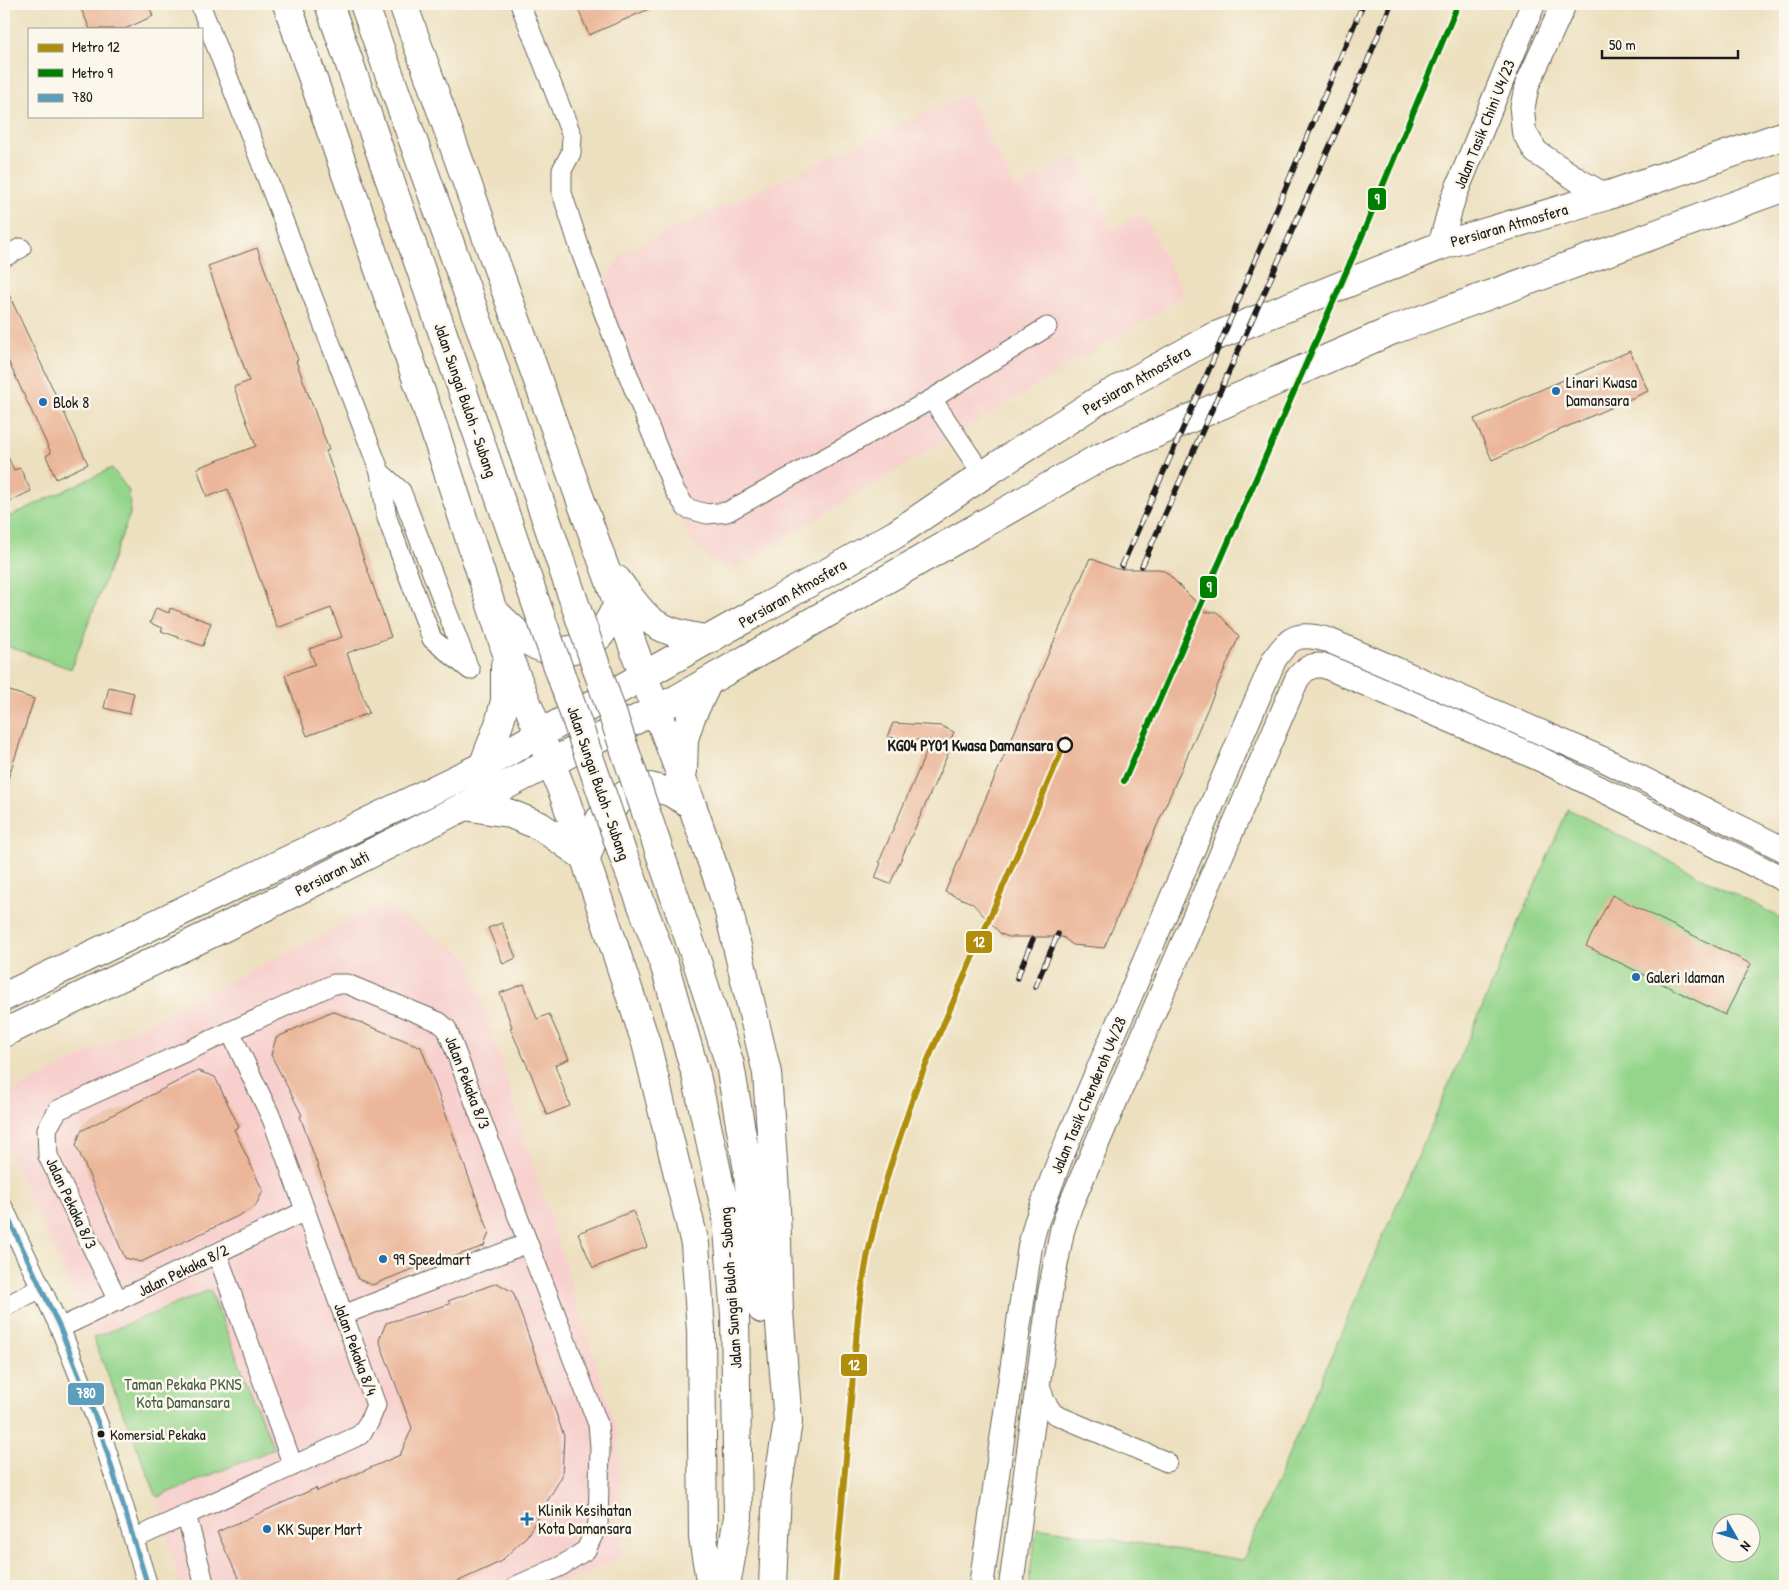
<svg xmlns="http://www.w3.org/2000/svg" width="1789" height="1590" font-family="'Patrick Hand',sans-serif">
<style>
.built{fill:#f7d0cd}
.green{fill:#95d58b;stroke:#587854;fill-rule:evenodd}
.building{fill:#ebb699}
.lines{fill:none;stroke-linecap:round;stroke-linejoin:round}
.minor-casing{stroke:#656155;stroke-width:21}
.tertiary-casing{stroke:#656155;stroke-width:26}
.secondary-casing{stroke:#656155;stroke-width:30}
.trunk-casing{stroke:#656155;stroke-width:30}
.minor{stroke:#fff;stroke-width:19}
.tertiary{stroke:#fff;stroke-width:24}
.secondary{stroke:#fff;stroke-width:28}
.trunk{stroke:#fff;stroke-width:28}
.rail-casing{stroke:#1c1c1c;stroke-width:5.5}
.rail{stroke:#fbf7ec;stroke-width:4;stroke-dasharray:11;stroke-linecap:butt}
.trunk-bridge-casing{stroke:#656155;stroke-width:30;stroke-linecap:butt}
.trunk-bridge{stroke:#fff;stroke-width:28}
.bus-1-casing{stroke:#fbf7ec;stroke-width:9}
.bus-1{stroke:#5c9ebc;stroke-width:5}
.metro-1-casing{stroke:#fbf7ec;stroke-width:10}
.metro-2-casing{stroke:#fbf7ec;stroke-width:10}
.metro-1{stroke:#b08e0a;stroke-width:6}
.metro-2{stroke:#008000;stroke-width:6}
.poi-dot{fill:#1f6fb2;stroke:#fbf7ec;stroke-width:2}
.stop-dot{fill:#fbf7ec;stroke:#1c1c1c;stroke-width:2.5}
.bus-dot{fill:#1c1c1c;stroke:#fbf7ec;stroke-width:2}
.labels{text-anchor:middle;stroke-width:5;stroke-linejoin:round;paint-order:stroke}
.bus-label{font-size:15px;fill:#1c1c1c;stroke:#fbf7ec;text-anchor:start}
.street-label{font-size:16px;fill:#1c1c1c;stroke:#fbf7ec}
.poi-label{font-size:16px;fill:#1c1c1c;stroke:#fbf7ec;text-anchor:start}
.stop-label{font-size:16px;font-weight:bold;fill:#1c1c1c;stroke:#fbf7ec;text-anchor:end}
.park-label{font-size:16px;fill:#465d43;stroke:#fbf7ec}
.line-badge{stroke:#fbf7ec;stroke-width:2}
.badge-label{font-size:14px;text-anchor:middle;font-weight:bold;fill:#fff}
</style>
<rect width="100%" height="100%" fill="#fbf7ec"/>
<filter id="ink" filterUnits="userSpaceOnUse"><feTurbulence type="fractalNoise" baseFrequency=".02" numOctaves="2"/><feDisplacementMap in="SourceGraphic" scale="10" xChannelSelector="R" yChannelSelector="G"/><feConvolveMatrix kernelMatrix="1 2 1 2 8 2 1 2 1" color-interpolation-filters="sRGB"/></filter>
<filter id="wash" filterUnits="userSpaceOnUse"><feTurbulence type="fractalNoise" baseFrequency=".0096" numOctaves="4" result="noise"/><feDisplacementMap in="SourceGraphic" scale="20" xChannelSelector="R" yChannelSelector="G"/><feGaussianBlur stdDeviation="1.12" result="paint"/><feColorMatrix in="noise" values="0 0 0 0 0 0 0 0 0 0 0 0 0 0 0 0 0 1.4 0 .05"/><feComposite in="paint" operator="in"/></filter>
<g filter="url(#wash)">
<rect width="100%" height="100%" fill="#ede0c0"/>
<!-- built -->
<path class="built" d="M968,94L1015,189L1076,157L1112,230L1143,214L1185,296L735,568L710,560L690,540L595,296L623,252Z
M383,904L468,957L618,1433L623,1558L556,1586H180L157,1497L274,1449L210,1290L93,1338L4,1141V1123L11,1092Z"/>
<!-- green -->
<path class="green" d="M112,468L129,491L130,514L71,669L4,645V519Z
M1568,809L1785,920V1586H1028L1037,1527L1243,1560ZM1722,1522H1752V1552H1722Z
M210,1290L274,1449L157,1497L93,1338Z"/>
<g id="blocks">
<!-- building -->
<path class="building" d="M79,4H148L153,16L125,29H90Z
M576,4H661L589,35Z
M257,248L298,360L296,361L329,450L326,451L391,637L347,653L369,713L307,736L285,675L315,664L309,649L342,637L331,608L277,628L228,489L207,497L197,468L256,446L234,387L249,381L208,266Z
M4,284L88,464L56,479L46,456L51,453L4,352Z
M1630,351L1648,391L1492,460L1474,419Z
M4,448L14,470L20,468L31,491L4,504Z
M1090,558L1116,569H1159L1166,572L1206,612H1217L1239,636L1104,948L1073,945L1063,937H1009L1001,934L972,903L945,892Z
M156,608L169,613L170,608L211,623L203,646L161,631L163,628L150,623Z
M109,687L134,693L129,714L104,708Z
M4,689L34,699L7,782L4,781Z
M893,723L941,726L954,732L948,746L951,747L890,884L875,878L881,863L879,862L931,741L887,737Z
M1612,895L1751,964L1725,1015L1586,946Z
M502,923L516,958L503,964L488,928Z
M524,984L537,1019L549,1014L569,1059L555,1065L570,1106L547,1115L531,1074L510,1028L512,1027L500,993Z
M332,1011L421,1047L489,1232L484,1246L436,1263L435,1260L372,1285L358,1279L300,1116L302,1115L271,1055L276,1038Z
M198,1071L215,1077L239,1127L234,1129L263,1191L255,1207L236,1217L141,1262L125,1258L76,1145L81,1131Z
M633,1211L647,1247L593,1268L578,1233Z
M497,1283L513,1292L564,1436L562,1476L527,1536L500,1562L448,1586H242L217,1532L316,1488L317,1491L400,1455L412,1428L379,1340L386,1323L450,1304L448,1301Z"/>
</g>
</g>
<g filter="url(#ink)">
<use href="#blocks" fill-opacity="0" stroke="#656155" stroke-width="1"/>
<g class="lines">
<defs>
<path id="minor" d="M200,4L380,472L387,518L432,639L470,670
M520,4L572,136L571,153L562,170V193L582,255L613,337L674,489L686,508L707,514L727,512L932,399L983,475
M4,257L21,248
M932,399L1047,327
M380,472L401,491L469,669
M4,1209L60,1328L99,1426L148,1586
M217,1253L293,1466
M118,1301L48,1156L47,1129L58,1110L334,984H347L439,1022L447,1029L528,1243L598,1424L600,1447L598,1524L586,1550L561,1566L516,1586
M4,1307L41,1288
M343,1315L528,1243
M60,1328L305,1211
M1039,1381L1045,1401L1054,1414L1167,1462
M186,1514L205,1586
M134,1539L360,1435L369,1422L376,1405L272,1119L230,1031"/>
<path id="tertiary" d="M1564,4L1527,85L1522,110L1524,132L1536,152L1581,182L1606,196
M1440,246L1453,199L1533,4
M981,1586L1030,1246L1036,1223L1060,1159L1274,660C1290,635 1300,632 1328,640L1605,760L1785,850
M1011,1586L1050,1293L1062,1231L1070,1206L1297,679C1305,668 1312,664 1325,666L1540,759L1785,880"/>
<path id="secondary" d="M4,997L483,766L896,534L983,475L1099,400L1211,338L1440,246L1606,196L1785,135
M4,1033L225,927L677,699L1097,459L1393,330L1785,187"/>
<path id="trunk" d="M287,4L435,432L505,648L565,798L646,1043L695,1244L701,1331L703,1538L711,1586
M403,4L644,677L692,805L728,908L767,1073L776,1207L779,1312L788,1422L777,1490L773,1586
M617,580C627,593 637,609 650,620C666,633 690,636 709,640
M495,612C517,634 536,655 570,650C582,648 591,644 600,635C607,626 612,615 618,605
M483,766L499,724L505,701V665
M683,771L684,739L691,717L708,682
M465,806L508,813L540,826L586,858
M586,858L600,819L625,795L650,787L670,792L692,805
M730,1065L747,1165L762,1309
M696,1075L727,1218L735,1315L738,1517L726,1586"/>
</defs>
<!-- minor casing -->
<use href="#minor" class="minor-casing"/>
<!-- tertiary casing -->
<use href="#tertiary" class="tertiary-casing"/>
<!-- secondary casing -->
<use href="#secondary" class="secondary-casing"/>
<!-- trunk casing -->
<use href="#trunk" class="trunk-casing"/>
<!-- minor -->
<use href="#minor" class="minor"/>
<!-- tertiary -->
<use href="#tertiary" class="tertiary"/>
<!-- secondary -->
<use href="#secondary" class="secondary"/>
<!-- trunk -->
<use href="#trunk" class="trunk"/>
<defs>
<path id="rail" d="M1122,566L1211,365L1363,4
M1142,566L1366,65L1391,4
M1017,978L1033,939
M1035,987L1058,934"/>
</defs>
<!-- rail casing -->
<use href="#rail" class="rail-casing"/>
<!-- rail -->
<use href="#rail" class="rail"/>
<defs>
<path id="trunk-bridge" d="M329,4L622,852L665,967L696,1075
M364,4L490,355L696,959L730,1065"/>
</defs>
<!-- trunk-bridge casing -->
<use href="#trunk-bridge" class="trunk-bridge-casing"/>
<!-- trunk-bridge -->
<use href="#trunk-bridge" class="trunk-bridge"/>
<defs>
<path id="bus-1" d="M4,1209L60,1328L99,1426L148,1586"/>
</defs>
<!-- bus-1 casing -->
<use href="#bus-1" class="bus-1-casing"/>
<!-- bus-1 -->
<use href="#bus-1" class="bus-1"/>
<defs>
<path id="metro-1" d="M835,1586L859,1306L867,1258L878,1209L890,1167L918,1083L1067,739"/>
<path id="metro-2" d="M1124,781L1361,238L1458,4"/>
</defs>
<!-- metro-1 casing -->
<use href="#metro-1" class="metro-1-casing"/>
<!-- metro-2 casing -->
<use href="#metro-2" class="metro-2-casing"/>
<!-- metro-1 -->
<use href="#metro-1" class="metro-1"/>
<!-- metro-2 -->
<use href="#metro-2" class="metro-2"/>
</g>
</g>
<!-- markers -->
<g class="poi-dot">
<circle cx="1556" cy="391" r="5"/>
<circle cx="43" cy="402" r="5"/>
<circle cx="1636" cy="977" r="5"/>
<circle cx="383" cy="1259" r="5"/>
<path d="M524.5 1511.5h5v5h5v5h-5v5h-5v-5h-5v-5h5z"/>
<circle cx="267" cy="1529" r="5"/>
</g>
<circle class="stop-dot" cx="1065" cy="745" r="7"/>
<circle class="bus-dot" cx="101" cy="1434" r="4.5"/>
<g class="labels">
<!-- bus labels -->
<g class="bus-label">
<text x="110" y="1440">Komersial Pekaka</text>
</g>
<!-- street labels -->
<g class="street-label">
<text transform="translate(1484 124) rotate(-68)" y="6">Jalan Tasik Chini U4/23</text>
<text transform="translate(1509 225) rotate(-16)" y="6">Persiaran Atmosfera</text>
<text transform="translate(1136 380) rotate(-30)" y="6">Persiaran Atmosfera</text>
<text transform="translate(466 400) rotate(71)" y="6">Jalan Sungai Buloh - Subang</text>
<text transform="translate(792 593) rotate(-30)" y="6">Persiaran Atmosfera</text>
<text transform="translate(599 783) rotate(71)" y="6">Jalan Sungai Buloh - Subang</text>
<text transform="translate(332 873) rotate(-27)" y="6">Persiaran Jati</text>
<text transform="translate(468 1082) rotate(69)" y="6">Jalan Pekaka 8/3</text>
<text transform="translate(1088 1095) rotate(-67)" y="6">Jalan Tasik Chenderoh U4/28</text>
<text transform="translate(72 1203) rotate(65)" y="6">Jalan Pekaka 8/3</text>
<text transform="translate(183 1270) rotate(-26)" y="6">Jalan Pekaka 8/2</text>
<text transform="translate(730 1288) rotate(-94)" y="6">Jalan Sungai Buloh - Subang</text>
<text transform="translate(356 1349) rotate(70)" y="6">Jalan Pekaka 8/4</text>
</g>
<!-- poi labels -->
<g class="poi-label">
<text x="1566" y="388">Linari Kwasa<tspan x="1566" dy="18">Damansara</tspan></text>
<text x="53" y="408">Blok 8</text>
<text x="1646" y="983">Galeri Idaman</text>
<text x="393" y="1265">99 Speedmart</text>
<text x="538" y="1516">Klinik Kesihatan<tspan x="538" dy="18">Kota Damansara</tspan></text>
<text x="277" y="1535">KK Super Mart</text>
</g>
<!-- stop labels -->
<g class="stop-label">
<text x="1053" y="751">KG04 PY01 Kwasa Damansara</text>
</g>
<!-- park labels -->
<g class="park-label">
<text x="183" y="1390">Taman Pekaka PKNS<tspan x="183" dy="18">Kota Damansara</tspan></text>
</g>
</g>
<g class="line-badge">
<rect x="1367" y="187" width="20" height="24" rx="5" fill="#008000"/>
<rect x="1199" y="575" width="19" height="24" rx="5" fill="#008000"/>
<rect x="965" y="930" width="28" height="24" rx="5" fill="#b08e0a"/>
<rect x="840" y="1353" width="28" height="24" rx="5" fill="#b08e0a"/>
<rect x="67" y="1382" width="38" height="24" rx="5" fill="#5c9ebc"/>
</g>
<g class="badge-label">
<text x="1377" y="204">9</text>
<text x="1209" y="592">9</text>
<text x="979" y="947">12</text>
<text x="854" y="1370">12</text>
<text x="86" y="1398">780</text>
</g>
<!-- margin -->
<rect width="1789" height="1590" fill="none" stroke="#fbf7ec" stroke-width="20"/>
<!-- legend -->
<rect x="28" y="28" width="175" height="90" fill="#fbf7ec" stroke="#a29f99"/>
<rect x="38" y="44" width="25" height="8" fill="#b08e0a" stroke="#a29f99"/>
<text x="72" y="52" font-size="15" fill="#1c1c1c">Metro 12</text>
<rect x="38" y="69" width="25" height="8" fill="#008000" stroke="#a29f99"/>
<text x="72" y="78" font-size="15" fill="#1c1c1c">Metro 9</text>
<rect x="38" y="94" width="25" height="8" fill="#5c9ebc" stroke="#a29f99"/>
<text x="72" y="102" font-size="15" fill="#1c1c1c">780</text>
<!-- north arrow -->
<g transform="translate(1736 1538) rotate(129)"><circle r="24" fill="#fbf7ec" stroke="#a29f99"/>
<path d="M0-4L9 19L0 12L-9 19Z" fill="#1f6fb2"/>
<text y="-8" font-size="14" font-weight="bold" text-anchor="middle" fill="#1c1c1c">N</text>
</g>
<!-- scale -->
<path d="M1602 50v8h136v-8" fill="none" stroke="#1c1c1c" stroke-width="2.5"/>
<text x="1609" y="50" font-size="15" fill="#1c1c1c" stroke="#fbf7ec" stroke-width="4" paint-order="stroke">50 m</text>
</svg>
